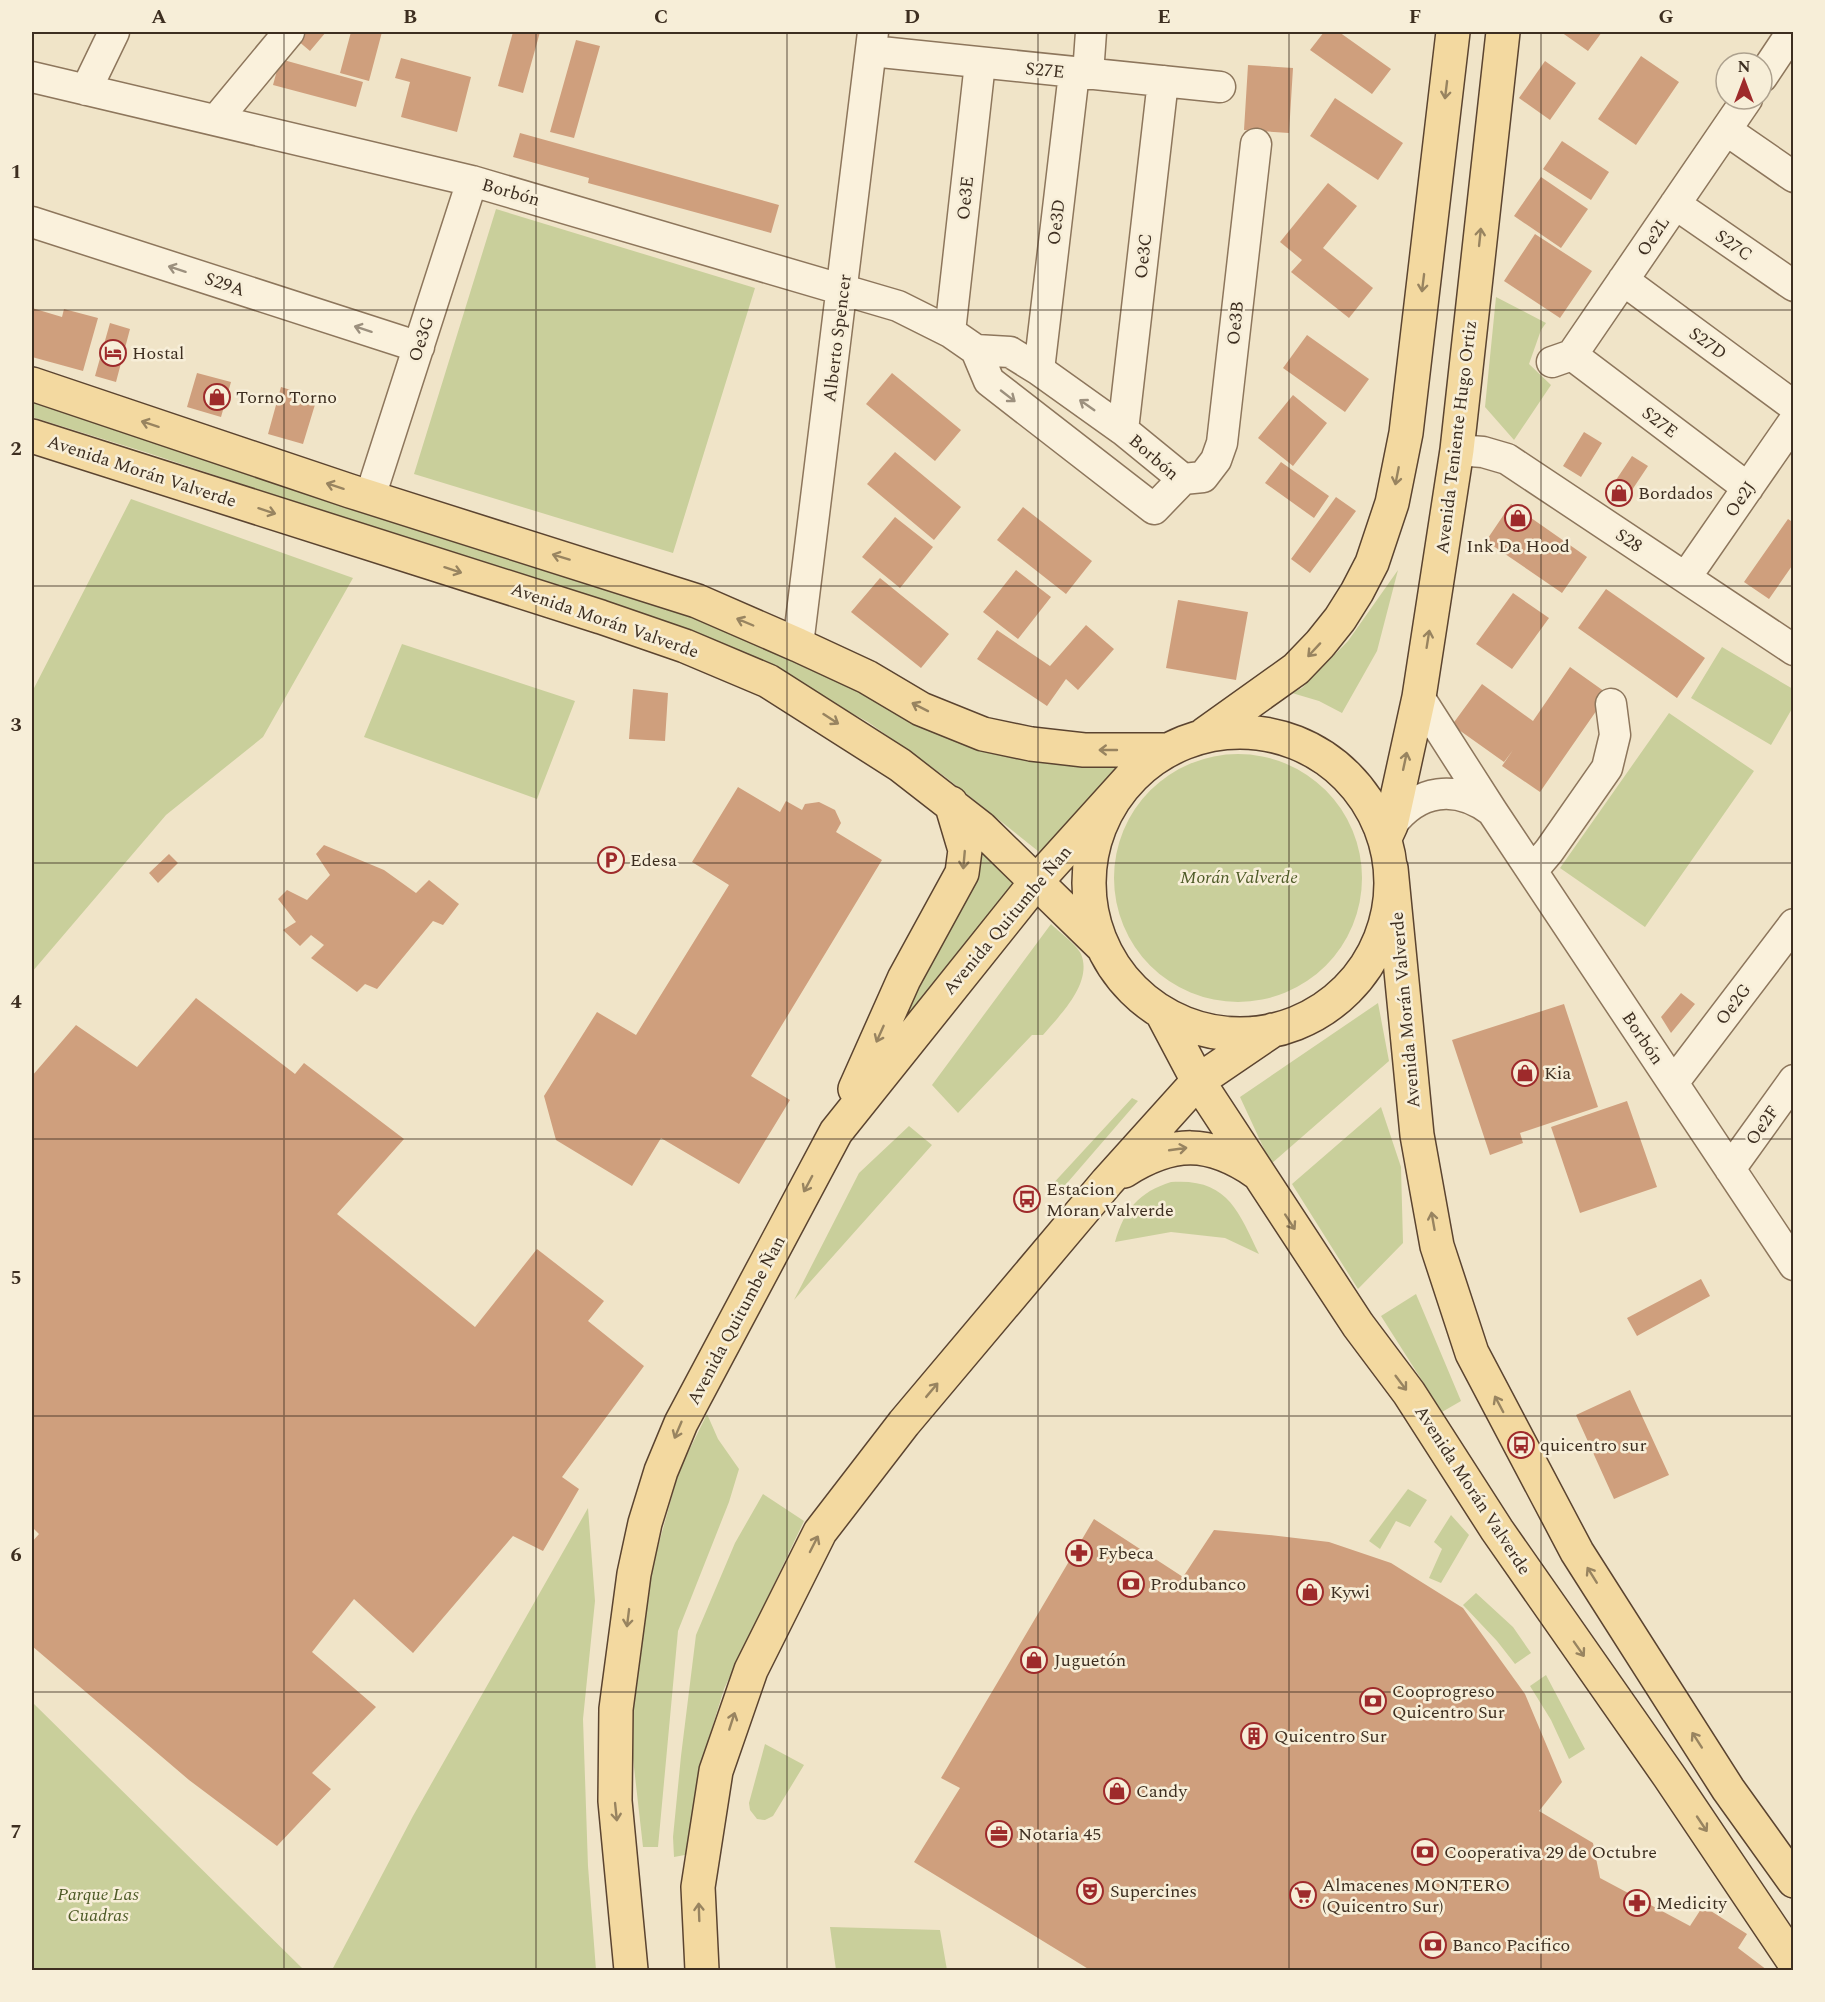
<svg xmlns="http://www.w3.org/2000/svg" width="1825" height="2002" font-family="Spectral,serif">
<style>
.green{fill:#c9cf9b}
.building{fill:#cf9f7d}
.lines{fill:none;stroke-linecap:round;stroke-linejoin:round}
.minor-casing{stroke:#8d765c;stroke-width:33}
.major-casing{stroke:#5b4430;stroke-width:36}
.minor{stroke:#faf1dc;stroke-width:30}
.major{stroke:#f3d9a0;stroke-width:33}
.oneway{stroke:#988460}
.oneway2{stroke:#9c907e}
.grid{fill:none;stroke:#3d2e20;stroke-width:1.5;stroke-opacity:0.55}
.labels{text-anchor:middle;stroke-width:5;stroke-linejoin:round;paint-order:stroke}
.street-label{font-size:18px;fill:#3d2e20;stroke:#f7eed8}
.poi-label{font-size:18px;fill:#3d2e20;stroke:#f7eed8;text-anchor:start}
.park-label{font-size:18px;font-style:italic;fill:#4d5a26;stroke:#f7eed8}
.neatline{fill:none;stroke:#3d2e20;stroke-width:2}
.grid-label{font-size:20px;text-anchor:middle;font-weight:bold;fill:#3d2e20}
</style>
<rect width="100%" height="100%" fill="#f0e4c8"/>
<!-- green -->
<path class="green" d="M496,209L755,288L673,553L414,474Z
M1496,297L1546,323L1541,330L1529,364L1551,385L1514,440L1485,407Z
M32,398L743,632L870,696L1123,764L1043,855L944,776L868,722L766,667L588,595L425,545L148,453L32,417Z
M131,499L353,578L263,737L166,815L32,972V692Z
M1398,570L1377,651L1342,713L1319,701L1292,693L1302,688L1348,641Z
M402,644L575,701L537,799L364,737Z
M1722,647L1793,689V707L1771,745L1691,698Z
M1669,713L1754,771L1645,927L1560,868Z
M1114 878a124 124 0 1 1 248 0a124 124 0 1 1-248 0Z
M980,851L1018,884L878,1063Z
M1051,924C1058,931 1077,945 1081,954C1093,983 1060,1015 1043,1035H1032L958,1113L932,1085Z
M1378,1003L1389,1061L1271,1164L1240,1097Z
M1132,1098L1138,1101L1055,1197L1049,1188Z
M1381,1107L1401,1167L1403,1243L1358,1289L1292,1184Z
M909,1126L932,1145L794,1300L859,1173Z
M1171,1182C1227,1178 1238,1210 1259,1254L1225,1238L1171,1232L1115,1242C1124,1210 1139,1192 1171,1182Z
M1416,1294L1461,1401L1442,1412L1381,1316Z
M707,1414L718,1439L739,1469L729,1502L678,1631L658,1847H643L628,1714L637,1622L679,1471Z
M1408,1489L1427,1500L1410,1527L1396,1521L1380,1549L1369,1541Z
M763,1494L804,1521L724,1689L704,1754L690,1854L674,1857L673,1837L681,1756L696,1635L735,1543Z
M588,1508L595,1601L583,1719L588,1866L596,1970H332L413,1816Z
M1451,1515L1469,1535L1441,1583L1429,1578L1442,1549L1434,1542Z
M1476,1593L1513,1627L1531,1653L1515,1664L1497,1641L1463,1605Z
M1546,1675L1585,1749L1569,1759L1551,1720L1530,1686Z
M32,1702L304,1970H32Z
M765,1744L804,1765L773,1816L765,1820L757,1819L750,1810L749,1803Z
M830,1927L940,1930L947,1970H836Z"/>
<!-- building -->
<path class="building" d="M294,32H326L310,51L291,35Z
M351,32H382L369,81L340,73Z
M513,32H540L523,93L498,86Z
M1324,32H1339L1391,69L1372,94L1310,50Z
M1561,32H1602L1588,51Z
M576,40L600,46L574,138L550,132Z
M1641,56L1679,82L1636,145L1598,119Z
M401,58L471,77L457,132L401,117L410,82L395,78Z
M280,59L363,82L356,107L273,85Z
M1545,61L1576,83L1550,120L1519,98Z
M1248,65L1293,68L1289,133L1244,130Z
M1335,98L1403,143L1378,180L1310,136Z
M520,133L779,205L771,233L588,183L589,178L513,157Z
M1562,141L1609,172L1591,200L1543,169Z
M1541,177L1588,209L1561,248L1514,216Z
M1328,183L1357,206L1323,248L1373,288L1349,318L1291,272L1302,260L1280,242Z
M1535,234L1592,271L1560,318L1504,281Z
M32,308L62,317L64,309L98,318L83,371L32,357V341L34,333H32Z
M110,323L130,329L116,382L95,376Z
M1307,335L1369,379L1345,412L1283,368Z
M197,373L231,382L221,417L187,407Z
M892,373L961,430L935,461L866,404Z
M281,387L317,398L303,444L268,434Z
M1293,395L1327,423L1293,466L1258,438Z
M1584,432L1602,443L1581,477L1563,466Z
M895,452L961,507L934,540L867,484Z
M1632,456L1648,466L1624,502L1608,492Z
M1281,462L1329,496L1314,518L1265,483Z
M1336,497L1356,511L1310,573L1291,559Z
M1511,504L1587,557L1562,593L1486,541Z
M1023,507L1092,561L1066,594L997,540Z
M895,517L933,547L900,588L862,557Z
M1788,519L1794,523V563L1769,599L1744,582Z
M1016,570L1051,597L1018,639L983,612Z
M880,578L949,634L921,668L851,612Z
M1606,589L1705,658L1677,698L1578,628Z
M1513,593L1549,618L1512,669L1476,644Z
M1178,600L1248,612L1236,680L1166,668Z
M1086,625L1114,649L1078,690L1066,679L1047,706L977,659L997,630L1050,666Z
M1570,667L1608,694L1540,792L1502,766L1513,750L1504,762L1452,725L1482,684L1533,721Z
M633,689L668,693L665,741L629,739Z
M738,787L780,812L786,801L802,810L805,804L819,802L835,810L841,823L836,832L882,860L751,1076L790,1100L739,1184L661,1138L632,1186L556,1140L544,1096L597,1012L636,1035L729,885L692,862Z
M324,845L384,870L416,893L429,880L459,904L443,925L433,921L377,989L365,984L357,992L311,958L324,945L311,935L300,946L283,930L296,922L278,899L287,890L307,900L330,875L316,854Z
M169,854L178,863L158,883L149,873Z
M1681,993L1695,1004L1671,1033L1661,1017Z
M196,998L295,1074L304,1063L404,1139L337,1214L475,1327L537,1249L604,1301L588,1321L644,1366L562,1477L579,1489L543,1551L513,1536L413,1653L354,1599L312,1652L376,1707L312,1773L331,1789L277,1846L189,1780L32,1646V1542L39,1534L32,1527V1076L76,1025L137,1067Z
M1564,1004L1598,1107L1520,1133L1523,1143L1490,1155L1452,1040Z
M1627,1101L1657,1187L1580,1213L1551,1127Z
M1701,1279L1710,1296L1637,1336L1627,1318Z
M1630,1390L1669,1475L1614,1499L1576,1415Z
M1094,1519L1183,1577L1214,1530L1269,1535L1329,1542L1391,1563L1463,1608L1525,1694L1562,1782L1539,1811L1593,1843L1600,1878L1690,1926L1703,1906L1747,1934L1738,1948L1767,1970H1090L914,1862L960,1788L941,1778Z"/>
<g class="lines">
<defs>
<path id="minor" d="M871,51L1220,87
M1088,74L1091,32
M32,77L472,181L898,306L950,332L976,350L1010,352L1039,370L1123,430L1183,479
M1762,77L1792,32
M86,90L114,32
M216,120L289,32
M1726,130L1794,177
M1675,204L1794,286
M32,222L419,347
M1623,280L1794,406
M950,332L980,63
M976,350L989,381L1154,509L1183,479
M1572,355L1748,488
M1552,362L1572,355L1747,99
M1039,370L1074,73
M1123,430L1163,81
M1457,450L1483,452L1507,459L1794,650
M1183,479L1203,477L1216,460L1222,443L1256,144
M370,497L472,181
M1686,577L1794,421
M798,645L873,32
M1419,697L1492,811L1794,1265
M1391,825C1418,789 1456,784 1492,811
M1532,871L1549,851L1607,768L1615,735L1611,704
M1673,1083L1794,924
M1730,1169L1794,1080"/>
<path id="major" d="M32,384L350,491L697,601L798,645L867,677L921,709L983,734L1031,744L1084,750H1167
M32,436L601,617L685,646L768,681L900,765L981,828L1102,946
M1089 883a151 151 0 1 1 302 0a151 151 0 1 1-302 0Z
M1205,734L1296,669L1320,644L1340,619L1357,592L1372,563L1392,503L1406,433L1453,32
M1385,838L1391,825L1419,697L1457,450L1503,32
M1391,868L1417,1135L1437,1246L1472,1353L1577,1552L1728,1789L1794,1881
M1162,1013L1198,1081L1358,1325L1409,1393L1497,1530L1669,1776L1794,1962
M855,1089L904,979L962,873L965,850L951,803
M1124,1171C1173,1140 1209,1140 1256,1172
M631,1970L615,1801L616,1709L634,1574L645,1523L661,1471L681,1423L836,1132L1036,882L1130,778
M702,1970L698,1887L716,1771L751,1670L820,1532L904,1423L1107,1182L1198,1081L1273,1030"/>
</defs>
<!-- minor casing -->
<use href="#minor" class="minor-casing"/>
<!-- major casing -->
<use href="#major" class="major-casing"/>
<!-- minor -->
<use href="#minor" class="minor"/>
<!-- major -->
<use href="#major" class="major"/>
</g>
<!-- one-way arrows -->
<defs><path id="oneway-shaft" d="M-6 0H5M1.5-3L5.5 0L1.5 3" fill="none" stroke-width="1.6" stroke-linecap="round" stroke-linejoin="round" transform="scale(1.5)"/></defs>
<g class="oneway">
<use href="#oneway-shaft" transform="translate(1446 90) rotate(97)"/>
<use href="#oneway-shaft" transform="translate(1480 237) rotate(-84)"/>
<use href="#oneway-shaft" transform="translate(1423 283) rotate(97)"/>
<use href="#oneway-shaft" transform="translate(150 424) rotate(-162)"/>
<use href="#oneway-shaft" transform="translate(1397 476) rotate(101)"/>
<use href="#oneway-shaft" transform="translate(335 486) rotate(-162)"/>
<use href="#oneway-shaft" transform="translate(267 511) rotate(18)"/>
<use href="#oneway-shaft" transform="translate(561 557) rotate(-163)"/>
<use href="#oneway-shaft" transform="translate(453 570) rotate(18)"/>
<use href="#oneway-shaft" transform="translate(745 622) rotate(-157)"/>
<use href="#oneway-shaft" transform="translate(1428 639) rotate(-81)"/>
<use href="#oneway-shaft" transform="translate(1314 650) rotate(133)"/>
<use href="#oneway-shaft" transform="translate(920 707) rotate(-153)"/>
<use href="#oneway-shaft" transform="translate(831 719) rotate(33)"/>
<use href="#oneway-shaft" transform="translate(1108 750) rotate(-180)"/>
<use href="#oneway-shaft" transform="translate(1405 761) rotate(-78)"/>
<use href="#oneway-shaft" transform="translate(964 860) rotate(95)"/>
<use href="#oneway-shaft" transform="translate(880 1034) rotate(114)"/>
<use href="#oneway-shaft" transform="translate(1178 1149) rotate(-8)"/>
<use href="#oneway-shaft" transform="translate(808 1184) rotate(118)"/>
<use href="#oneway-shaft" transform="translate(1433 1221) rotate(-100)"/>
<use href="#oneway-shaft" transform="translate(1290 1222) rotate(57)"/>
<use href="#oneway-shaft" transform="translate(1401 1383) rotate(53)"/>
<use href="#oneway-shaft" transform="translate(932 1390) rotate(-50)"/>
<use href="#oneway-shaft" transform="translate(1499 1404) rotate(-118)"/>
<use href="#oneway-shaft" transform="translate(678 1430) rotate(113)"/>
<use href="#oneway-shaft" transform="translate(814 1544) rotate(-63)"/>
<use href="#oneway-shaft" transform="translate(1592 1575) rotate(-122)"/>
<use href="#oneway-shaft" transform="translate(628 1618) rotate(97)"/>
<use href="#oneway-shaft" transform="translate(1579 1649) rotate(55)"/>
<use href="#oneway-shaft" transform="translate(732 1721) rotate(-72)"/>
<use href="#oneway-shaft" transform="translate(1697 1740) rotate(-123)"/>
<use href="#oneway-shaft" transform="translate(616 1812) rotate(84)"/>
<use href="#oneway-shaft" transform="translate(1702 1824) rotate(56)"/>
<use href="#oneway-shaft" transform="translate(699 1912) rotate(-92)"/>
</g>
<g class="oneway2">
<use href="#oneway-shaft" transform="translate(177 269) rotate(-162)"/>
<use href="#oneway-shaft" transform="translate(363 329) rotate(-162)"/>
<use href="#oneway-shaft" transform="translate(1008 396) rotate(38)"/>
<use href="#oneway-shaft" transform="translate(1087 405) rotate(-145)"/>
</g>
<!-- grid -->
<path class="grid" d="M284,32V1970M536,32V1970M787,32V1970M1038,32V1970M1289,32V1970M1541,32V1970M32,310H1794M32,586H1794M32,863H1794M32,1139H1794M32,1416H1794M32,1692H1794"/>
<!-- icons -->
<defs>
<symbol id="hotel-ring" viewBox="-11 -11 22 22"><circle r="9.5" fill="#f7eed8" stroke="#9e2a2b" stroke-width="1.5"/><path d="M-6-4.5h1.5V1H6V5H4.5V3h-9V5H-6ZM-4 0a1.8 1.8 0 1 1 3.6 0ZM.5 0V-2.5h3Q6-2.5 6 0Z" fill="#9e2a2b"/></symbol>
<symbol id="shop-ring" viewBox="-11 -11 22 22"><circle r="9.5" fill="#f7eed8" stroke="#9e2a2b" stroke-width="1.5"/><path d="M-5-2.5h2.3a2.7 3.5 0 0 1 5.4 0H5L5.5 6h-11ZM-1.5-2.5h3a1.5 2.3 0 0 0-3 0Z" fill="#9e2a2b"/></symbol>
<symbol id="parking-ring" viewBox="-11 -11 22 22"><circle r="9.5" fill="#f7eed8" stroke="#9e2a2b" stroke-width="1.5"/><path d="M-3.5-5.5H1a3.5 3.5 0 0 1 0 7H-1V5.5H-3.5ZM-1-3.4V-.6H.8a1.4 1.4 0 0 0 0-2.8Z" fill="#9e2a2b"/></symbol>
<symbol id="bus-ring" viewBox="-11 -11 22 22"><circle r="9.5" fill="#f7eed8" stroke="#9e2a2b" stroke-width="1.5"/><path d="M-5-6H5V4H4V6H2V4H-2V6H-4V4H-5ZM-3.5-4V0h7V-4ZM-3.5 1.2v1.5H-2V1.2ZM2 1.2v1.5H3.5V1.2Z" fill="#9e2a2b"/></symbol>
<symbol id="pharmacy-ring" viewBox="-11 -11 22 22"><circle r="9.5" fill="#f7eed8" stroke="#9e2a2b" stroke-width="1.5"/><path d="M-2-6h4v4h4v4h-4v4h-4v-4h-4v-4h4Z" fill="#9e2a2b"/></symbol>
<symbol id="bank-ring" viewBox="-11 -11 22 22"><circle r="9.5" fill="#f7eed8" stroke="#9e2a2b" stroke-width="1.5"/><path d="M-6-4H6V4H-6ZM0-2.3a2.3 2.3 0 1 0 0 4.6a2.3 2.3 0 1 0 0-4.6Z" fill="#9e2a2b"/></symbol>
<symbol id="building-ring" viewBox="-11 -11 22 22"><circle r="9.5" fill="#f7eed8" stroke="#9e2a2b" stroke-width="1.5"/><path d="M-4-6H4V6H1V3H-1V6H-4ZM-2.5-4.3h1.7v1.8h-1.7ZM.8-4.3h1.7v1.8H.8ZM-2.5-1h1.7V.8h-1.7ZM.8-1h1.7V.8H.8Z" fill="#9e2a2b"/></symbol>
<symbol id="office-ring" viewBox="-11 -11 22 22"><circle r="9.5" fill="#f7eed8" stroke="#9e2a2b" stroke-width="1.5"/><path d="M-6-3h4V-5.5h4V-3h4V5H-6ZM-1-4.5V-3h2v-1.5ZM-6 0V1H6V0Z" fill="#9e2a2b"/></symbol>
<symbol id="theatre-ring" viewBox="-11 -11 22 22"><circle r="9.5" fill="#f7eed8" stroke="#9e2a2b" stroke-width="1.5"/><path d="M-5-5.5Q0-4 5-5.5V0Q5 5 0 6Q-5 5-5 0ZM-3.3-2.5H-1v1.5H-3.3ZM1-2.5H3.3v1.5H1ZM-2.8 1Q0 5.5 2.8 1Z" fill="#9e2a2b"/></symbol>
<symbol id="supermarket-ring" viewBox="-11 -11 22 22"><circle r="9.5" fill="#f7eed8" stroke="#9e2a2b" stroke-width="1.5"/><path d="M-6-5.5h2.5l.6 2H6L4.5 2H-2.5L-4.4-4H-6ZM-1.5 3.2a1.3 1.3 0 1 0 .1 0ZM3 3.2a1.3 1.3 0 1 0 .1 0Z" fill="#9e2a2b"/></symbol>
</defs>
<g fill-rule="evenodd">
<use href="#hotel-ring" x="98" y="338" width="30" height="30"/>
<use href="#shop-ring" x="202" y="382" width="30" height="30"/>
<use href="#shop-ring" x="1604" y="478" width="30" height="30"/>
<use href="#shop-ring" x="1503" y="503" width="30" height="30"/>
<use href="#parking-ring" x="596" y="845" width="30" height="30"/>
<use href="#shop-ring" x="1510" y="1058" width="30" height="30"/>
<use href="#bus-ring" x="1012" y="1184" width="30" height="30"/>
<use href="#bus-ring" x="1506" y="1430" width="30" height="30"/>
<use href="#pharmacy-ring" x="1064" y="1538" width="30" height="30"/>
<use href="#bank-ring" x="1116" y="1569" width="30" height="30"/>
<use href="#shop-ring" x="1295" y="1577" width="30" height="30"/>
<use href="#shop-ring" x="1019" y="1645" width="30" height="30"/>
<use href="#bank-ring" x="1358" y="1686" width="30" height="30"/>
<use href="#building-ring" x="1239" y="1721" width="30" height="30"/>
<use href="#shop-ring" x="1102" y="1776" width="30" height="30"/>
<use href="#office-ring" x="984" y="1819" width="30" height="30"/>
<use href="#bank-ring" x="1410" y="1837" width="30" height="30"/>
<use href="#theatre-ring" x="1075" y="1876" width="30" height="30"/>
<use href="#supermarket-ring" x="1288" y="1880" width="30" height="30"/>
<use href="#pharmacy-ring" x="1622" y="1888" width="30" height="30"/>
<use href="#bank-ring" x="1418" y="1930" width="30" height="30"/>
</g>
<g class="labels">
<!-- street labels -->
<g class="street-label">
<text transform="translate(1045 70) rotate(6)" y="6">S27E</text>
<text transform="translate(511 192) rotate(16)" y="6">Borbón</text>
<text transform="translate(965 198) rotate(-84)" y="6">Oe3E</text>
<text transform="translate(1056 222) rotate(-83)" y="6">Oe3D</text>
<text transform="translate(1653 236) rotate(-56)" y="6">Oe2L</text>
<text transform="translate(1734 245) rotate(35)" y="6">S27C</text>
<text transform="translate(1143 256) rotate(-84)" y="6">Oe3C</text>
<text transform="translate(225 284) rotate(18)" y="6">S29A</text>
<text transform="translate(1235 323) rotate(-84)" y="6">Oe3B</text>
<text transform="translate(837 338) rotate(-83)" y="6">Alberto Spencer</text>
<text transform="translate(421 339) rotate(-72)" y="6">Oe3G</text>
<text transform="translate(1708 343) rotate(36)" y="6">S27D</text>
<text transform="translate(1660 422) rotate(37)" y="6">S27E</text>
<text transform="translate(1456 437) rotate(-83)" y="6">Avenida Teniente Hugo Ortiz</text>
<text transform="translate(1154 457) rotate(41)" y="6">Borbón</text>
<text transform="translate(142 471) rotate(18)" y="6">Avenida Morán Valverde</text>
<text transform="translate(1740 499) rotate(-55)" y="6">Oe2J</text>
<text transform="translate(1629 540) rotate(33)" y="6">S28</text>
<text transform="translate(605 620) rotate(19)" y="6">Avenida Morán Valverde</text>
<text transform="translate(1007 920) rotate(-50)" y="6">Avenida Quitumbe Ñan</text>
<text transform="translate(1733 1004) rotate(-53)" y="6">Oe2G</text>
<text transform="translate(1405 1010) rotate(-95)" y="6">Avenida Morán Valverde</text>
<text transform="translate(1643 1038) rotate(56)" y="6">Borbón</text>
<text transform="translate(1762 1125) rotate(-55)" y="6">Oe2F</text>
<text transform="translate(736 1320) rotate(-62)" y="6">Avenida Quitumbe Ñan</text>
<text transform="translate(1473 1490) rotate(57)" y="6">Avenida Morán Valverde</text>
</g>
<!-- poi labels -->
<g class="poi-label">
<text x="132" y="359">Hostal</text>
<text x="236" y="403">Torno Torno</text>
<text x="1638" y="499">Bordados</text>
<text x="1518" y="552" text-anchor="middle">Ink Da Hood</text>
<text x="630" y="866">Edesa</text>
<text x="1544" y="1079">Kia</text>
<text x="1046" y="1195">Estacion<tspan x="1046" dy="21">Moran Valverde</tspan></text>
<text x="1540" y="1451">quicentro sur</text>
<text x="1098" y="1559">Fybeca</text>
<text x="1150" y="1590">Produbanco</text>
<text x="1330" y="1598">Kywi</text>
<text x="1054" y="1666">Juguetón</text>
<text x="1392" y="1697">Cooprogreso<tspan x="1392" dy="21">Quicentro Sur</tspan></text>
<text x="1274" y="1742">Quicentro Sur</text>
<text x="1136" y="1797">Candy</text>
<text x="1018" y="1840">Notaria 45</text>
<text x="1444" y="1858">Cooperativa 29 de Octubre</text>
<text x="1322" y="1891">Almacenes MONTERO<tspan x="1322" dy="21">(Quicentro Sur)</tspan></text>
<text x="1110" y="1897">Supercines</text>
<text x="1656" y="1909">Medicity</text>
<text x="1452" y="1951">Banco Pacifico</text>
</g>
<!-- park labels -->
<g class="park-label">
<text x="1239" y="883">Morán Valverde</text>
<text x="98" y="1900">Parque Las<tspan x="98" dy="21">Cuadras</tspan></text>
</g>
</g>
<!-- border -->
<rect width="1825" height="2002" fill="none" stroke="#f7eed8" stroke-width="66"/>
<!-- north arrow -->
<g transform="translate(1744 81)"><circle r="28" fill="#f7eed8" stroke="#ada18e" stroke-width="1.5"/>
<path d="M0-4.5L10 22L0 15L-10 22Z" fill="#9e2a2b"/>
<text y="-9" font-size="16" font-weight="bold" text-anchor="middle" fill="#3d2e20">N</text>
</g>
<rect x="33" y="33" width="1759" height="1936" class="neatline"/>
<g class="grid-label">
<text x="159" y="23">A</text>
<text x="410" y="23">B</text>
<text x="661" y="23">C</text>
<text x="912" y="23">D</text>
<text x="1164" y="23">E</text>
<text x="1415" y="23">F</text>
<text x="1666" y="23">G</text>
<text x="16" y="178">1</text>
<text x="16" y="455">2</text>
<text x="16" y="731">3</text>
<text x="16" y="1008">4</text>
<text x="16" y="1284">5</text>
<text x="16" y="1561">6</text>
<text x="16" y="1838">7</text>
</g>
</svg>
